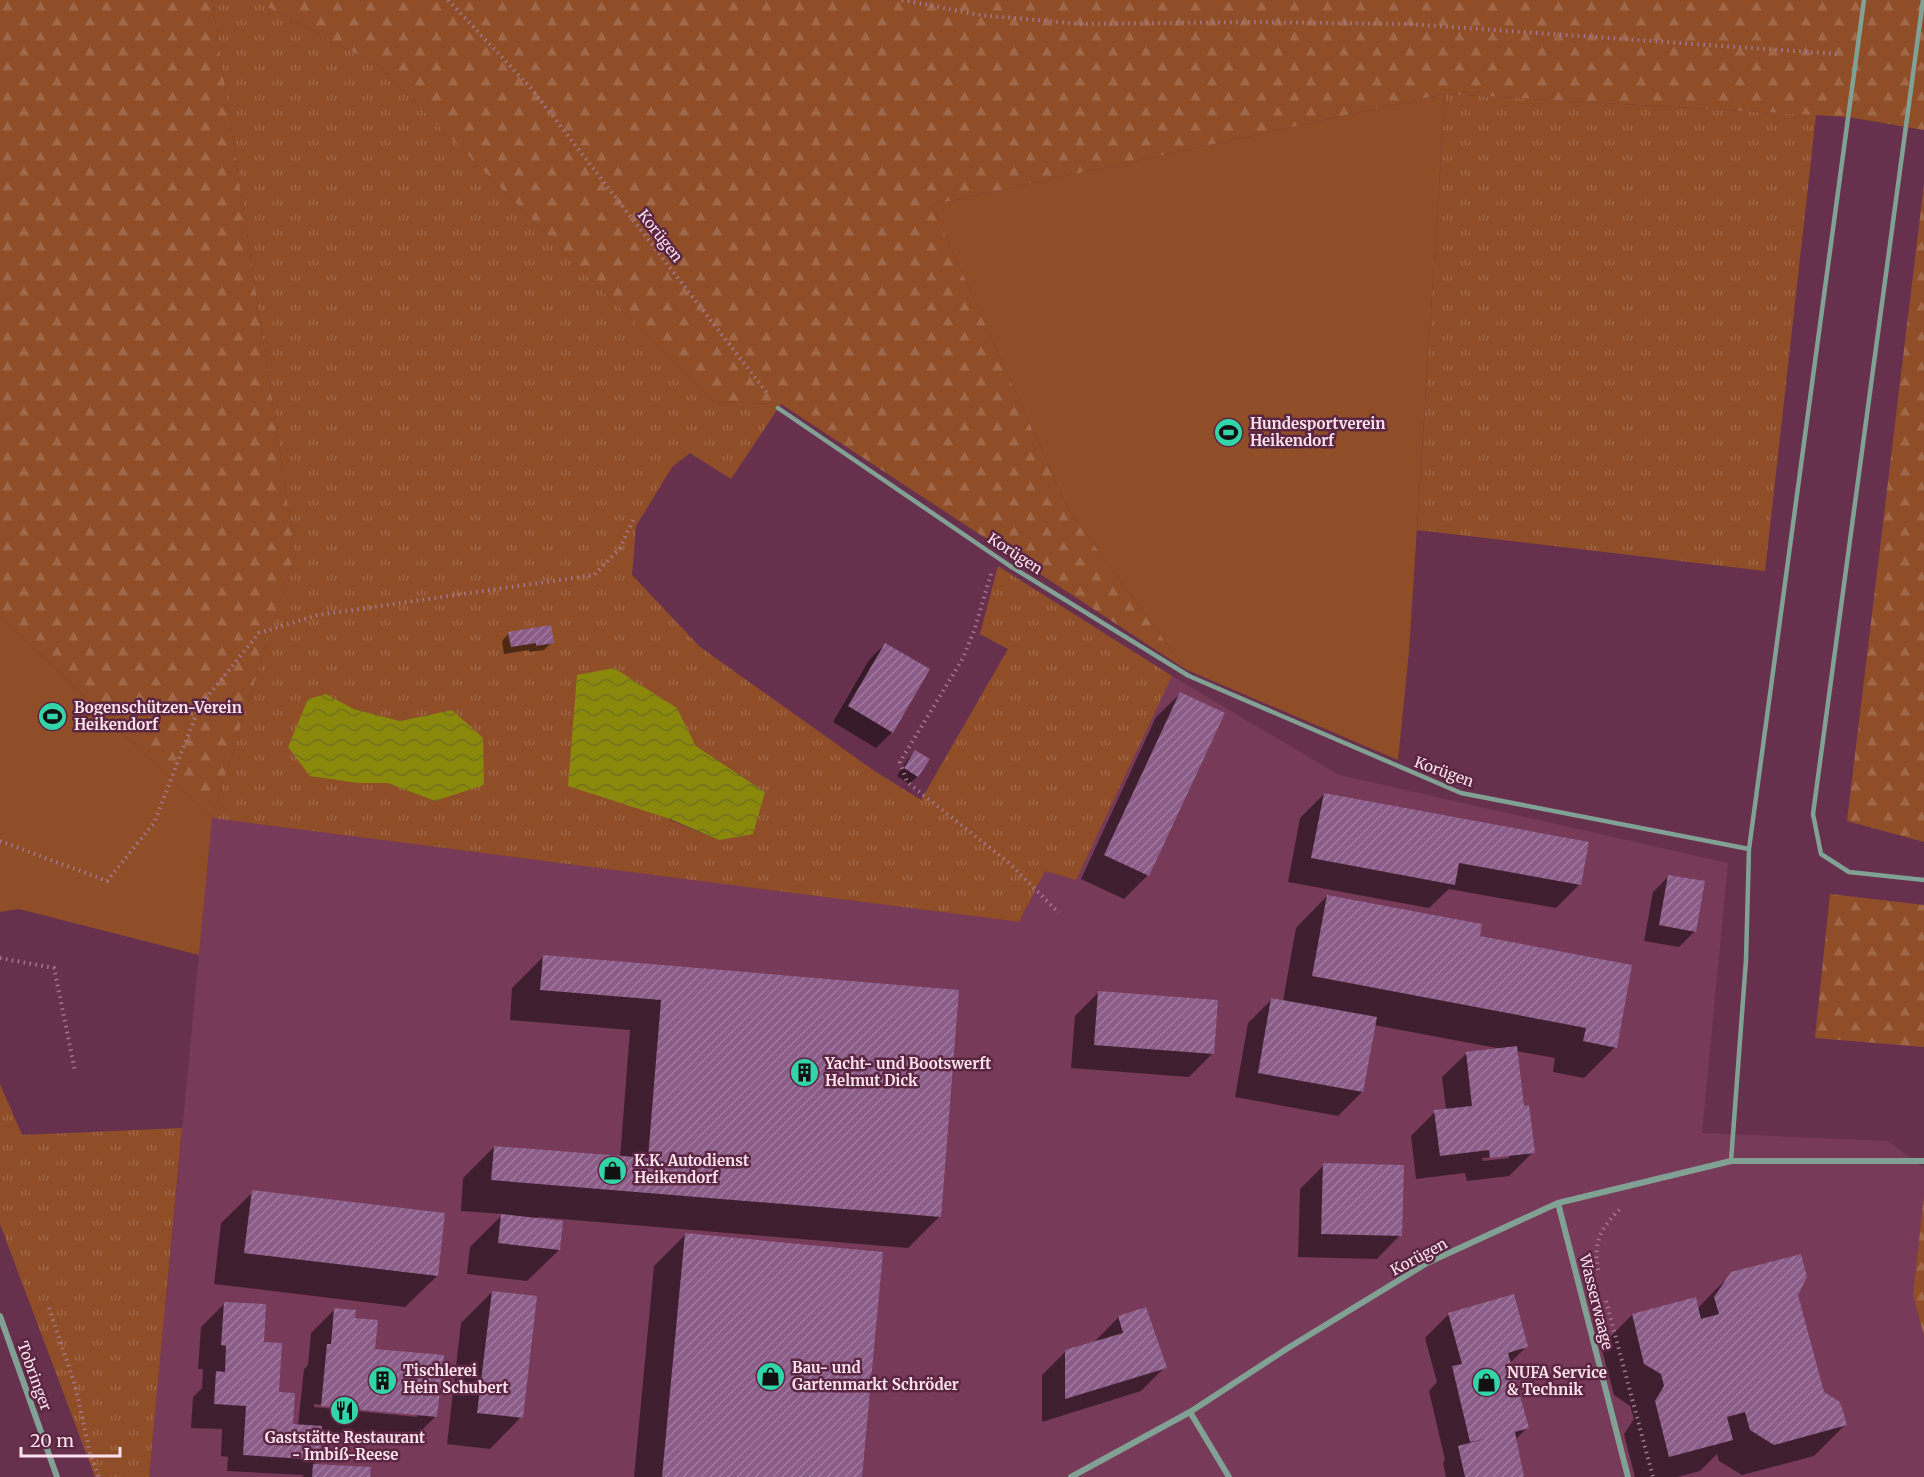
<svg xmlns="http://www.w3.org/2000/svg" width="1924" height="1477" font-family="Merriweather,serif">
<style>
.built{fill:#773a59}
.grass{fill:url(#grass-tufts);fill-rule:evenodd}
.forest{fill:url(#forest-firs)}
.pitch{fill:#904e28}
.water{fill:url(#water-waves)}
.shadow{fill:#0007;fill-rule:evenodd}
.building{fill:url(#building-hatch)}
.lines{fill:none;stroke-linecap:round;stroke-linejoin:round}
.path{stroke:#a3778d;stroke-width:4;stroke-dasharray:1.5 4.5;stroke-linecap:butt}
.lane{stroke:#82a195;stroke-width:4.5}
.street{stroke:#82a195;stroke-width:6}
.labels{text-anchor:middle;stroke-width:5;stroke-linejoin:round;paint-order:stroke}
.street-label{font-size:15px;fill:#fde1ed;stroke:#5b2642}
.poi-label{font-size:15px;font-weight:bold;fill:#fde1ed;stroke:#5b2642;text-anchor:start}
</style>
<defs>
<pattern id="grass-tufts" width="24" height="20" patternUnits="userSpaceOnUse" patternTransform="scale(1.5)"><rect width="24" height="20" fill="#904e28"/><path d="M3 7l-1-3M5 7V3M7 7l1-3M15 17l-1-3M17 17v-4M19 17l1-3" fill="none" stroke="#a06748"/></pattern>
<pattern id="forest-firs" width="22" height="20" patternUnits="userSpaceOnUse" patternTransform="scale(1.5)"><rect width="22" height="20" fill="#904e28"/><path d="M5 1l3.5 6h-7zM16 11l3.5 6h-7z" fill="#a06748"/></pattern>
<pattern id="water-waves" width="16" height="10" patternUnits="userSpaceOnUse" patternTransform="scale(1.5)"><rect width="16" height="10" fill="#8a890b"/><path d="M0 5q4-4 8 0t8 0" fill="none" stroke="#747120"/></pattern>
<pattern id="building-hatch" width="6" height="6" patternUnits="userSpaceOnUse" patternTransform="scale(1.5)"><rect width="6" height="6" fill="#8a5c87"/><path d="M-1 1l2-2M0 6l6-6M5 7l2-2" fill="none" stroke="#a17b9e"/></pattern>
</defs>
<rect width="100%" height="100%" fill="#67314d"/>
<!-- built -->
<path class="built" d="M1172,676L1339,775L1728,863L1702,1133L1888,1141L1924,1168V1194L1913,1295L1924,1336V1477H149L212,818L1019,922L1045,871L1076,880Z"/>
<!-- grass -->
<path class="grass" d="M212,0H254L378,65L714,402L781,404L731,479L690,453L672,467L636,526L632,575L700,647L873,770L921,800L1008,649L980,634L998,566L1172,676L1076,880L1045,871L1019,922L212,818L295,553ZM326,694L354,709L400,721L453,710L435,801L387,783H358ZM677,708L696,746L765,792L719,840L670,820Z
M1445,94L1816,115L1765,571L1417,530Z
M0,1084L22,1135L182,1128L149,1477H95L0,1224Z"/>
<!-- forest -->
<path class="forest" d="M0,0H212L295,553L212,818L0,616Z
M254,0H1924V130L1848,117L1445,94L932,205L1068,509L1185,669L781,404L714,402L378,65Z
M1924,184V842L1847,821Z
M1830,894L1924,905V1047L1815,1038Z
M1924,1194V1336L1913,1295Z"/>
<!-- pitch -->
<path class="pitch" d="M1445,94L1409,651L1398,760L1185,669L1068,509L932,205Z
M0,616L212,818L199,955L19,909L0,912Z"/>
<!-- water -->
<path class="water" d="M614,668L677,708L696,746L765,792L753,834L719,840L670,819L568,786L577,675Z
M326,694L354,709L400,721L452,710L483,738L484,785L435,801L387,783H358L310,776L288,747L308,699Z"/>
<!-- shadow -->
<path class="shadow" d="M509,633L552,642L544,650L529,652V650L504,654L502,641Z
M885,644L892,732L876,748L833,722L869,660Z
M1180,694L1148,875L1124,899L1081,879L1156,717Z
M916,752L928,760L917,777L909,784L897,776L908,759Z
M1324,794L1579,885L1556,908L1449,889L1429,908L1288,882L1300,818Z
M1669,876L1695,931L1679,947L1644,941L1653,892Z
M1327,896L1478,937L1615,1047L1584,1078L1553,1072L1555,1058L1516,1051L1523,1108L1533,1152L1509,1176L1467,1181L1465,1173L1416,1179L1411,1136L1435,1112L1446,1110L1442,1077L1466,1054L1502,1049L1374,1025L1362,1092L1338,1116L1235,1097L1248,1023L1272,999L1283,1001L1296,928ZM1509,1155V1158L1483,1161L1482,1158Z
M543,957L958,991L939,1217L908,1248L538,1217V1220L559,1250L527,1281L467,1274L470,1247L503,1214L461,1211L463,1178L494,1147L620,1158L630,1030L510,1020L512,988Z
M1099,992L1213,1053L1189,1077L1071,1068L1075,1016Z
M1324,1165L1400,1235L1377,1259L1298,1257L1300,1189Z
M253,1192L437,1276L405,1307L214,1284L221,1223Z
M685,1235L860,1477H634L654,1266Z
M1731,1274L1796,1295L1822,1393L1845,1425L1814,1456L1742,1475L1719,1461L1717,1454L1700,1471L1677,1477H1635L1624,1434L1634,1419L1630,1406L1614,1395L1601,1346L1632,1315L1697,1309Z
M492,1292L521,1417L490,1449L447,1444L461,1323Z
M224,1304L262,1344L277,1394L291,1428L298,1426L304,1369L308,1365L311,1333L335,1309L354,1319L373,1350L436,1416L412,1440L320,1431L319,1459L313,1465L369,1469L368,1477H302L304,1475L227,1471L228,1457L221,1456L222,1429L191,1428L193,1397L202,1388L203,1369H198L201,1327ZM314,1404L417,1414V1417L314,1407Z
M1449,1314L1526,1347L1509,1364L1528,1427L1515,1440L1522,1477H1446L1443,1463L1445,1460L1429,1391L1437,1382L1425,1338Z
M1119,1317L1165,1367L1141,1391L1042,1422V1375L1066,1351L1095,1343V1341Z"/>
<!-- building -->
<path class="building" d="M551,625L554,643L536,646V643L511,647L508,632Z
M885,643L930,669L893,733L848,706Z
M1180,692L1225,713L1149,876L1104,855Z
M915,750L930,759L918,777L904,768Z
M1324,793L1589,842L1581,885L1459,863L1455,885L1311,858Z
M1668,875L1705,881L1696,932L1659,925Z
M1327,895L1482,924L1480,936L1632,965L1617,1048L1583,1041L1586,1028L1312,976Z
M543,955L959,990L941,1217L491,1180L494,1146L648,1158L661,1000L540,990Z
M1098,991L1218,1000L1214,1054L1094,1045Z
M1271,998L1377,1017L1363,1092L1258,1073Z
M1517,1046L1524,1106L1529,1105L1535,1153L1490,1158L1489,1150L1440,1156L1434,1110L1472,1106L1466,1052Z
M1323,1163L1404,1165L1402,1236L1321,1234Z
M252,1190L445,1213L438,1276L244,1253Z
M501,1214L563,1221L560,1250L498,1243Z
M685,1233L883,1252L862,1477H662Z
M1801,1254L1807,1277L1798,1295L1824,1392L1840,1402L1847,1425L1774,1445L1750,1430L1745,1412L1727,1417L1733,1440L1669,1457L1655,1401L1664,1386L1661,1374L1644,1364L1632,1314L1696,1297L1701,1319L1719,1314L1714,1297L1731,1272Z
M492,1291L537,1296L523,1418L477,1413Z
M1514,1294L1528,1347L1508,1353L1529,1428L1515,1432L1524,1477H1465L1458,1446L1484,1439L1470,1442L1452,1366L1462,1364L1448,1313Z
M224,1302L266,1304L264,1342L282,1343L279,1392L295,1393L293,1424L322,1426L320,1460L243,1455L246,1406L214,1404L216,1371L225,1372L226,1346L221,1345Z
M1146,1307L1167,1368L1065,1399V1350L1123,1333L1118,1316Z
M334,1308L356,1310L355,1318L378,1320L375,1349L444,1355L437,1417L321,1406L327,1344H331Z
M313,1464L371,1467L370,1477H312Z"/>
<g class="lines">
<!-- path -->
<path class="path" d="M448,0L531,88L767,393
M902,0L980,15L1080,24L1254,22L1409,24L1837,54
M991,574L974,631L963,658L900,762L907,782L1009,863L1059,913
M0,841L107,881L154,823L199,707L259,633L318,615L594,575L620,548L635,516
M0,958L54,968L75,1071
M1598,1270C1593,1241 1601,1228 1621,1208
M1606,1301L1653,1477
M49,1308L75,1385L90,1453L99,1477"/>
<!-- lane -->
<path class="lane" d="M1923,0L1813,814L1821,854L1849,872L1924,880
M778,408L1010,566L1189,676L1461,793L1749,849
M1731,1161L1746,960L1749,849L1864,0"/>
<!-- street -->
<path class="street" d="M1558,1203L1628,1477
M0,1316L57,1477
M1190,1412L1229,1477
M1071,1477L1190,1412L1288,1348L1427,1263L1558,1203L1731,1161H1924"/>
</g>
<!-- icons -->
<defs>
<symbol id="stadium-disc" viewBox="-11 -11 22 22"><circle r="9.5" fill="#33d4a8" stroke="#5b2642"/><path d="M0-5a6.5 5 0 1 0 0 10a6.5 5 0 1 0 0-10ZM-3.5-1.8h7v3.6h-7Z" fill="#111"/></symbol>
<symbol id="building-disc" viewBox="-11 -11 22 22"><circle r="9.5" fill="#33d4a8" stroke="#5b2642"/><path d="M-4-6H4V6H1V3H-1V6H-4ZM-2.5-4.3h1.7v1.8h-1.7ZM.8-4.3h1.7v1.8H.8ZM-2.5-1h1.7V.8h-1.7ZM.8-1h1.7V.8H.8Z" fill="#111"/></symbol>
<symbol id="shop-disc" viewBox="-11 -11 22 22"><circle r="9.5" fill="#33d4a8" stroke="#5b2642"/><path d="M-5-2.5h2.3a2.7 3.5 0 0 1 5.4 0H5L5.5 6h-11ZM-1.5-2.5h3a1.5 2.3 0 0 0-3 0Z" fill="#111"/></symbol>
<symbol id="restaurant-disc" viewBox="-11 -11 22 22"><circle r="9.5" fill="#33d4a8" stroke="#5b2642"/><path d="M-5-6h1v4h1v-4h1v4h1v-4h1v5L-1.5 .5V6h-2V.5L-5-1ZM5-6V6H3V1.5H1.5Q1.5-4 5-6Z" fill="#111"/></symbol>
</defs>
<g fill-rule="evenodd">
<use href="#stadium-disc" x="1212" y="416" width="33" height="33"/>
<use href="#stadium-disc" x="36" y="700" width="33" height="33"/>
<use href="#building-disc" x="788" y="1056" width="33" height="33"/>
<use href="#shop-disc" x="596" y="1154" width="33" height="33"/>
<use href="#shop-disc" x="754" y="1360" width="33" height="33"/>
<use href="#building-disc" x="366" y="1364" width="33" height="33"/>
<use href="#shop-disc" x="1470" y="1366" width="33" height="33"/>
<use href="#restaurant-disc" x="328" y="1394" width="33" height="33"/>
</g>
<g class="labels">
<!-- street labels -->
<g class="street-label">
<text transform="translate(660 236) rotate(52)" y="5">Korügen</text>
<text transform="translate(1015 554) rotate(33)" y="5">Korügen</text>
<text transform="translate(1444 772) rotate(20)" y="5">Korügen</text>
<text transform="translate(1419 1257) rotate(-28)" y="5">Korügen</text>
<text transform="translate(1596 1302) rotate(76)" y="5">Wasserwaage</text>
<text transform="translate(34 1376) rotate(70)" y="5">Tobringer</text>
</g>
<!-- poi labels -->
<g class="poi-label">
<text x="1250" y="429">Hundesportverein<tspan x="1250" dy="17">Heikendorf</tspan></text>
<text x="74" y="713">Bogenschützen-Verein<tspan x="74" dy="17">Heikendorf</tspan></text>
<text x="825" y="1069">Yacht- und Bootswerft<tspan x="825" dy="17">Helmut Dick</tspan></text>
<text x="634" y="1166">K.K. Autodienst<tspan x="634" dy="17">Heikendorf</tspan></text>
<text x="792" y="1373">Bau- und<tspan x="792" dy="17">Gartenmarkt Schröder</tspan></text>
<text x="403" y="1376">Tischlerei<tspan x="403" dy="17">Hein Schubert</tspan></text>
<text x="1507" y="1378">NUFA Service<tspan x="1507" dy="17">&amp; Technik</tspan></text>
<text x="345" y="1443" text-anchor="middle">Gaststätte Restaurant<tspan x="345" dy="17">- Imbiß-Reese</tspan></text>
</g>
</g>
<!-- scale -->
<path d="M21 1447v9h99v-9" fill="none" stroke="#fde1ed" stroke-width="3"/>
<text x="30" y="1447" font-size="18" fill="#fde1ed" stroke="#5b2642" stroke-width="4.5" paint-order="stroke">20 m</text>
</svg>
